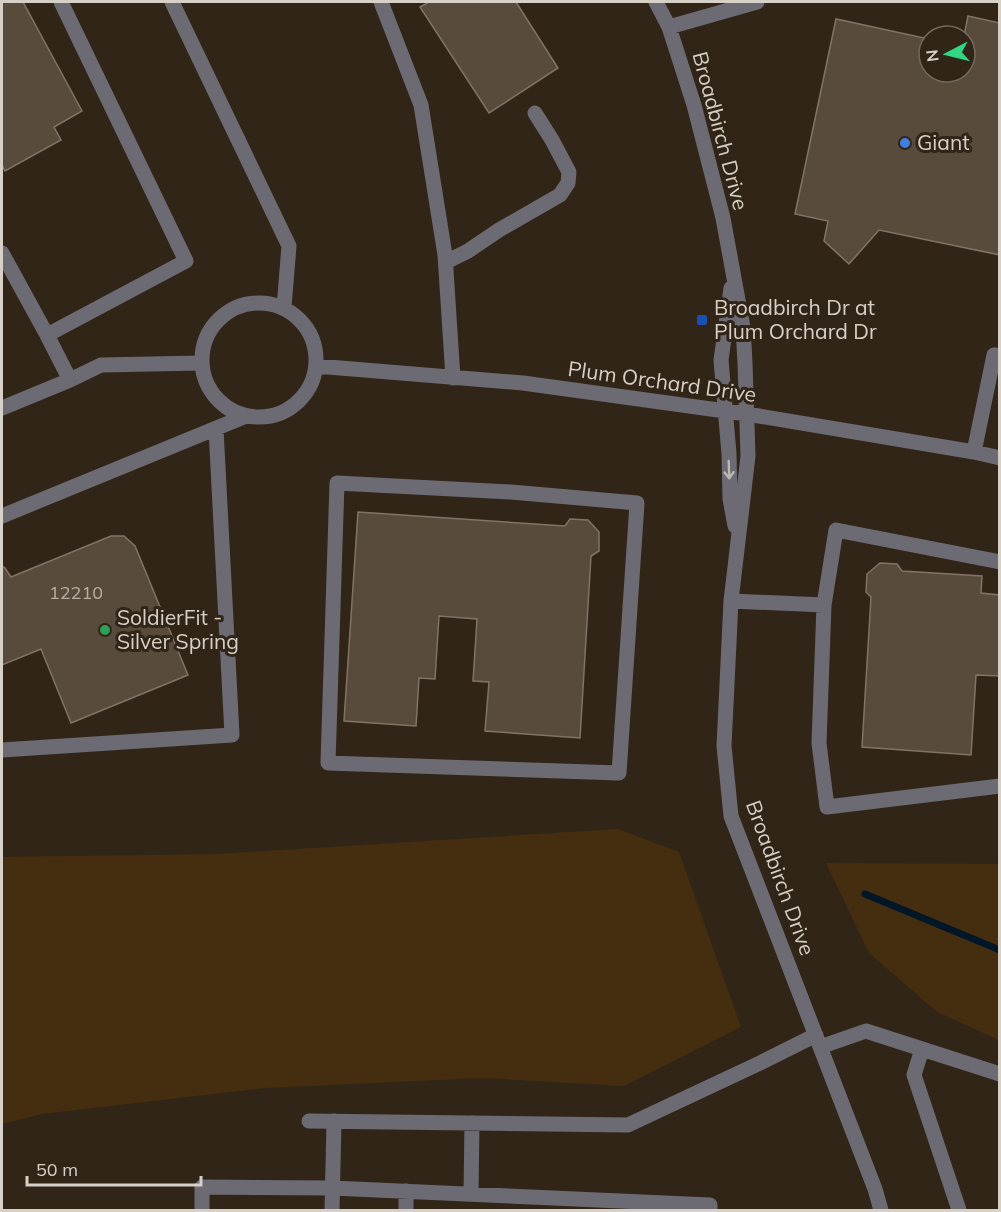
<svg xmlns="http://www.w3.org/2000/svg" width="1001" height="1212" font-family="Mulish,sans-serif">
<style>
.green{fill:#452e0f}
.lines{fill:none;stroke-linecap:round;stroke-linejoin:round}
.stream{stroke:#011727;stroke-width:7}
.building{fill:#584b3c;stroke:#827465;stroke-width:1.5}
.minor{stroke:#6c6b74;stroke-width:15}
.oneway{stroke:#bcb7b2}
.shop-dot{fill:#3f7fe0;stroke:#312518;stroke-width:2}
.transit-dot{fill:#1a4fb4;stroke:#312518;stroke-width:2}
.leisure-dot{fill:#2e9e5b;stroke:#312518;stroke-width:2}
.labels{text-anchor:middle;stroke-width:6;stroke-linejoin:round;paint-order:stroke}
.number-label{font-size:18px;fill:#b7afa4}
.street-label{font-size:21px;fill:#d7d0c7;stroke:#312518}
.poi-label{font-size:21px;fill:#d7d0c7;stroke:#312518;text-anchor:start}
</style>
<rect width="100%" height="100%" fill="#312518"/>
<!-- green -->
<path class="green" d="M618,829L679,852L741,1027L624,1086L481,1078L265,1088L42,1114L2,1124V857L217,854Z
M826,863L999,864V1040L937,1012L869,953Z"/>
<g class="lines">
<!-- stream -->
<path class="stream" d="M865,894L1000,950"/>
</g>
<!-- building -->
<path class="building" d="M2,2H23L82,111L54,127L61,140L5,171L2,165Z
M429,2H516L558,68L489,113L420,7Z
M968,16L1000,23V255L879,230L849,264L824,241L828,221L795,214L836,19L929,39V72H965L964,36Z
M358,512L565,526L570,519L588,520L599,532V551L591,556L580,738L485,731L489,682L473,681L477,619L439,616L435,679L419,678L416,726L344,721Z
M111,536H124L135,546L188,675L71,723L41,649L2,665V566L5,568L11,577Z
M880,563L897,564L902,571L982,576L981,593L1000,595V676L976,675L971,755L862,747L871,597L866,592L867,574Z"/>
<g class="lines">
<!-- minor -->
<path class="minor" d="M172,2L289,246L284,307
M381,2L421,105L445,255L453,378
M656,2L669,27L694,105L723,218L743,327L745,363L748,456L731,601L724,746L731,816L875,1189L881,1210
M669,27L757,2
M2,253L47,335L70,380L101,365L201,363
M446,262L468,251L499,230L560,195L568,183L569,172L552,140L535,113
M731,288L721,360L729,454L730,499L735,526
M202 360a57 57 0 1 1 114 0a57 57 0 1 1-114 0Z
M47,335L186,261L61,2
M316,366L523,383L747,414L974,452L1000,458
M2,408L70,380
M974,452L994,355L1000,356
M337,483L511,492L637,503L619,773L328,763Z
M2,516L246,416
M731,601L824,605L819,743L827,807L1000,786
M824,605L836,530L1000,562
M2,750L232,735L216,429
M820,1047L866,1031L1000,1074
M922,1049L914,1075L959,1210
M309,1121L628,1125L760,1063L816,1035
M471,1194L472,1123
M202,1210V1187L332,1188L710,1205V1210
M332,1210L334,1121
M406,1210V1191"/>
</g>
<!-- one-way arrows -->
<defs><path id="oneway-shaft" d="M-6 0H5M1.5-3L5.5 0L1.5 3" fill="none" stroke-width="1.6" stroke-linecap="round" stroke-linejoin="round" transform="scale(1.5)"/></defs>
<use class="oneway" href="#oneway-shaft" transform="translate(729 470) rotate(88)"/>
<!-- markers -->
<circle class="shop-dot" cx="905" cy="143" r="6"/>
<rect class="transit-dot" x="696" y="314" width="12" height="12" rx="3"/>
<circle class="leisure-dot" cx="105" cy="630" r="6"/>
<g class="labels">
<!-- number labels -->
<g class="number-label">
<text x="76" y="599">12210</text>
</g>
<!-- street labels -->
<g class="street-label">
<text transform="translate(720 131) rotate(75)" y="7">Broadbirch Drive</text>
<text transform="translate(662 382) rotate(8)" y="7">Plum Orchard Drive</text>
<text transform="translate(780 878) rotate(70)" y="7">Broadbirch Drive</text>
</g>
<!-- poi labels -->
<g class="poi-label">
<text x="917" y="150">Giant</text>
<text x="714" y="315">Broadbirch Dr at<tspan x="714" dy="24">Plum Orchard Dr</tspan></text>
<text x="117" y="625">SoldierFit -<tspan x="117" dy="24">Silver Spring</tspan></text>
</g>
</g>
<!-- border -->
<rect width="1001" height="1212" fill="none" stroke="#d7d0c7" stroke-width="6"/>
<!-- north arrow -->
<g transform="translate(947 54) rotate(263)"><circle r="28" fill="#312518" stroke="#73695e" stroke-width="1.5"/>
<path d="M0-4.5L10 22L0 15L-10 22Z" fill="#30d883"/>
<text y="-9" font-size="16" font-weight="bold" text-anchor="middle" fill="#d7d0c7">N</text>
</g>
<!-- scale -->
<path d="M27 1176v9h174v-9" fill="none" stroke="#d7d0c7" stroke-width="3"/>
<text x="36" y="1176" font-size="18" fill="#d7d0c7" stroke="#312518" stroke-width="4.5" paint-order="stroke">50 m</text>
</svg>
